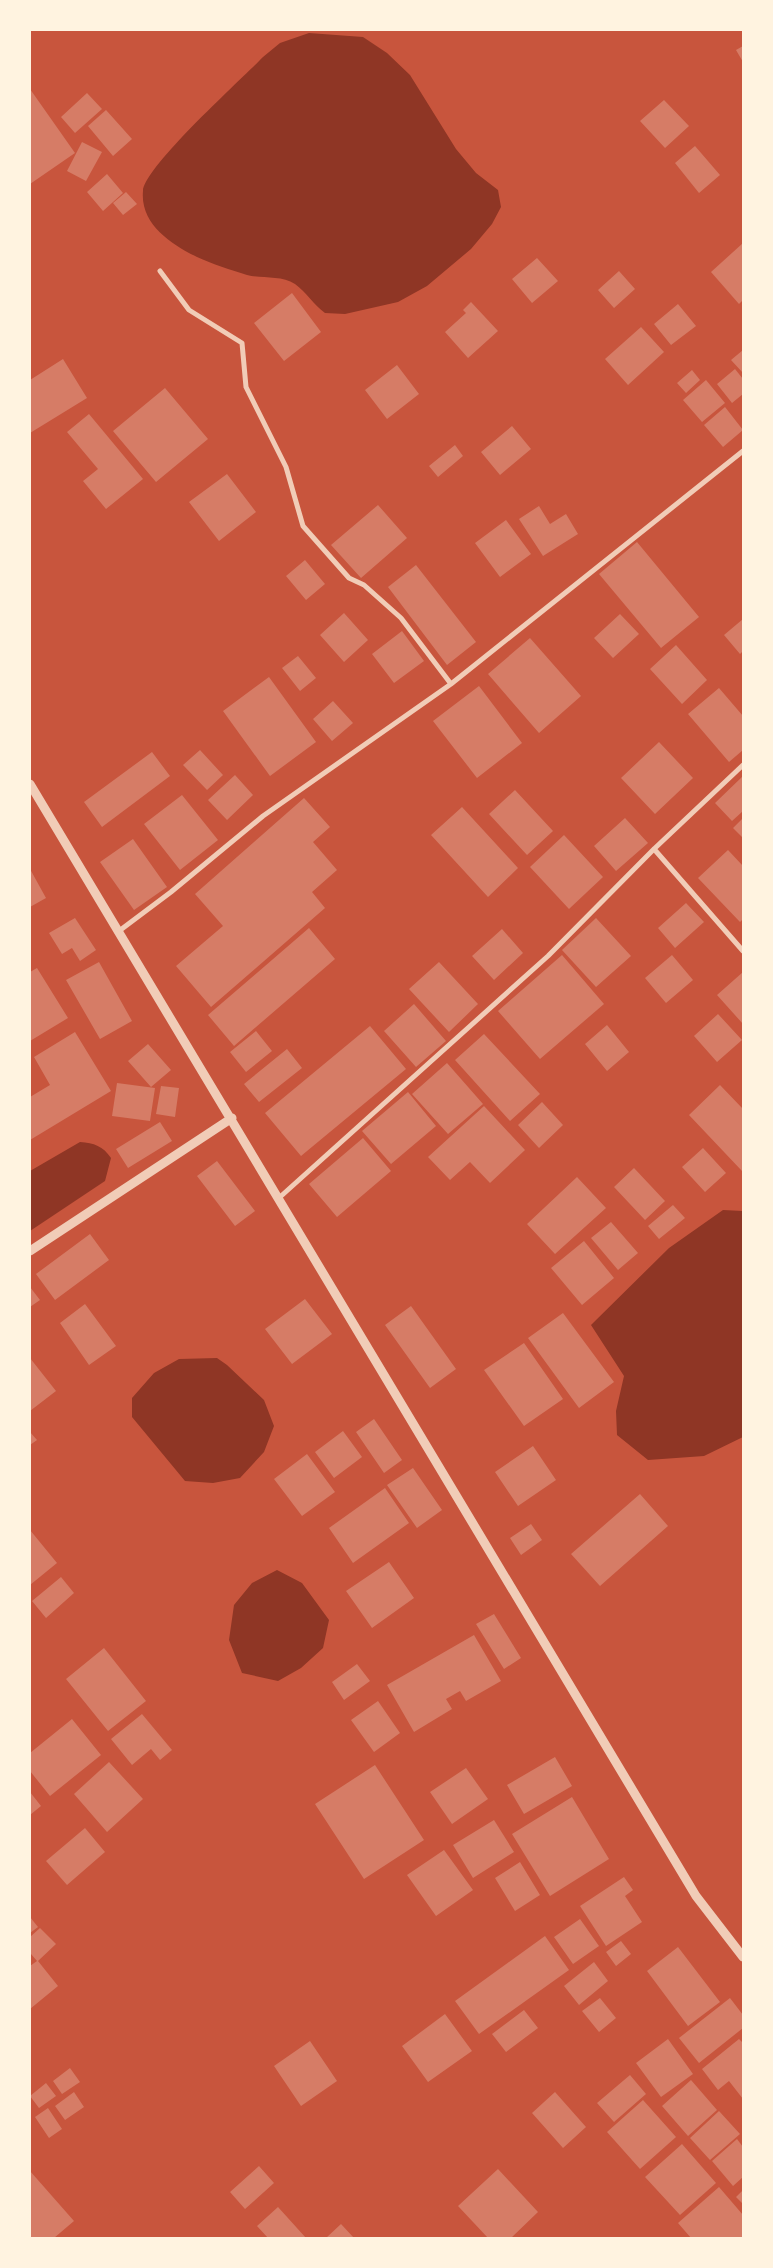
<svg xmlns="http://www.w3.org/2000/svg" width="773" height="2268" font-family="Cabin,sans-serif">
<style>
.water{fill:#8f3625}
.building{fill:#d67c66}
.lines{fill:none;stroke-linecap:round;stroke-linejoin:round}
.minor{stroke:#f1ccb7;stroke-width:5}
.tertiary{stroke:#f1ccb7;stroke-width:9}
</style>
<rect width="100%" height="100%" fill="#c8553d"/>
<!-- water -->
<path class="water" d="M309,33L363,37L387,53L410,75L456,149L476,173L498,190L501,207L492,224L471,249L427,286L398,302L345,314L325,313C314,305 306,292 295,284C281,275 262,279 247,275C231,270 212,264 197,257C171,244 140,224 143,191C144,167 242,79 263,57L280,43Z
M80,1142C94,1143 103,1146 111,1158L105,1181L30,1231V1171Z
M723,1210L743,1211V1437L704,1456L648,1460L617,1435L616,1411L624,1376L591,1325L669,1248Z
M217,1358L227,1365L264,1400L274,1426L264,1452L240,1478L213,1483L185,1481L132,1417V1398L154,1373L179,1359Z
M277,1570L302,1583L329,1620L323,1648L301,1668L278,1681L242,1673L229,1640L234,1605L252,1583Z"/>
<!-- building -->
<path class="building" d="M743,46V62L736,50Z
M30,89L75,153L30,184Z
M87,93L102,109L75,133L61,117Z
M664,100L689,126L665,148L640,121Z
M106,110L132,139L113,156L88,126Z
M82,142L102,152L86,181L67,171Z
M695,146L720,175L699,193L675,163Z
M107,174L123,193L103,211L87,192Z
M126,192L137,204L123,215L113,203Z
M743,243V300L739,304L711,272Z
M537,258L558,281L532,303L512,279Z
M619,271L635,289L614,308L598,290Z
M292,293L321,332L284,361L254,323Z
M471,302L498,331L468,358L445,332L466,313L463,310Z
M678,304L696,326L671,345L654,324Z
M641,327L664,352L628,385L605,359Z
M743,350V373L731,360Z
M63,359L87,398L30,433V380Z
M397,365L419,394L387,419L365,390Z
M735,369L743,379V394L732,403L717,384Z
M692,370L700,380L686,393L677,383Z
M706,380L725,403L702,422L683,400Z
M165,388L208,439L156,482L113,431Z
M725,407L743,430L723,447L704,425Z
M89,414L143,479L106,509L83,481L98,469L67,432Z
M512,426L531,449L500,475L481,452Z
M455,445L463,456L438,477L429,466Z
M227,474L256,512L219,541L189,502Z
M378,505L407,538L361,578L331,545Z
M539,506L550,524L566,514L578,534L543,556L519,519Z
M506,520L531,554L500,577L475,543Z
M637,542L699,617L661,648L599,574Z
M305,560L325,584L306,600L286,576Z
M416,565L476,642L447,665L388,587Z
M344,613L368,640L344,662L320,635Z
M620,614L639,634L613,658L594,638Z
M743,619V651L740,654L724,635Z
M402,631L424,661L394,683L372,654Z
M530,638L581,696L539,733L488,674Z
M676,645L707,680L682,704L650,669Z
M298,656L316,678L300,691L282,668Z
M269,677L316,742L270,776L223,711Z
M479,686L522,743L477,778L433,721Z
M719,688L743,716V750L729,762L688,714Z
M333,701L353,723L332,741L313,719Z
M659,742L693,778L655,814L621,778Z
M200,750L223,775L207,790L183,765Z
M152,752L170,776L102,827L84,802Z
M235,775L253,795L227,820L208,800Z
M743,776V811L732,821L715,803Z
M515,790L553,831L527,855L489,814Z
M182,795L218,840L180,870L144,824Z
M304,798L330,827L313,842L337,870L312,892L325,908L211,1007L176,966L223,926L195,894Z
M462,807L518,868L488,897L431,835Z
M625,818L648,843L616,871L594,846Z
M743,818V838L733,828Z
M564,835L603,877L569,909L530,867Z
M133,839L167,887L134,910L100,862Z
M728,850L743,866V919L740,922L698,878Z
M30,869L46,898L30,907Z
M686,903L704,922L675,948L658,928Z
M75,918L96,950L80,961L72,948L62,954L49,933Z
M596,918L631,956L596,987L562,950Z
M309,928L335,959L234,1046L208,1015Z
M502,929L523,953L494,980L472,956Z
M562,955L604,1004L540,1059L498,1011Z
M672,955L693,980L666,1003L645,978Z
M99,962L132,1021L100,1039L66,980Z
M439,962L478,1004L449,1032L409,989Z
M37,968L68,1018L30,1041V972Z
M743,972V1024L717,995Z
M414,1004L446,1041L416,1067L384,1031Z
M718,1014L742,1040L717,1062L694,1036Z
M607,1025L629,1052L607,1071L585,1044Z
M370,1026L406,1069L301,1156L265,1113Z
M256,1031L272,1051L246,1072L230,1052Z
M75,1032L111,1091L30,1140V1097L50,1085L34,1057Z
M484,1034L540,1094L510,1121L455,1060Z
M148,1044L171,1070L151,1087L128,1061Z
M287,1049L302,1068L259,1102L244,1084Z
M447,1063L483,1104L448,1134L412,1094Z
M117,1083L155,1088L150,1121L112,1116Z
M720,1085L743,1109L742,1171L689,1115Z
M161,1086L179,1088L175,1117L156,1114Z
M408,1092L436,1126L391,1164L362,1131Z
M542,1102L563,1125L539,1148L518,1125Z
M484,1106L525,1150L490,1183L470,1162L450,1180L428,1157Z
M160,1122L172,1141L128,1168L116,1149Z
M363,1138L391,1171L337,1217L309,1184Z
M703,1148L726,1173L705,1192L682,1167Z
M217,1161L255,1211L235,1226L197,1176Z
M634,1168L665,1201L645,1220L614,1187Z
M577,1177L606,1208L555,1254L527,1224Z
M673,1205L685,1218L659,1239L648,1226Z
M611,1222L638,1253L618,1270L591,1238Z
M90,1234L109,1260L55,1300L36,1274Z
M584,1241L614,1278L582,1305L551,1268Z
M30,1287L40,1300L30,1307Z
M305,1299L332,1334L292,1364L265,1329Z
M85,1304L116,1346L89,1365L60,1323Z
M411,1306L456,1369L430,1388L385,1325Z
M563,1313L614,1382L579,1408L528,1338Z
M524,1343L563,1399L524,1426L484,1370Z
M30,1358L56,1391L30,1411Z
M374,1419L402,1460L384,1473L356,1432Z
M343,1431L362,1457L334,1478L315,1452Z
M30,1432L37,1440L30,1445Z
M533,1446L556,1480L518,1506L495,1472Z
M307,1454L335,1492L302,1516L274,1479Z
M413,1468L442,1510L417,1528L387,1485Z
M385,1488L409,1523L353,1563L329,1528Z
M640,1494L668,1526L600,1586L571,1554Z
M531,1524L542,1540L521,1555L510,1538Z
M30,1530L57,1563L30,1585Z
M389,1562L414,1598L372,1628L346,1591Z
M61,1577L74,1593L46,1618L32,1601Z
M494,1614L521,1658L504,1669L476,1624Z
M474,1635L501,1681L466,1701L460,1691L446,1699L452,1709L414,1732L387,1685Z
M104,1648L146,1701L108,1731L66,1679Z
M357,1664L370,1681L344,1700L332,1682Z
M378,1701L400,1733L374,1752L351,1720Z
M142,1714L172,1750L160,1760L151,1749L132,1765L111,1739Z
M72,1719L101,1755L50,1796L30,1771V1753Z
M555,1757L572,1786L524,1814L507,1785Z
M109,1762L143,1799L107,1832L74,1794Z
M375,1765L424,1840L364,1879L315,1804Z
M466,1768L488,1799L452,1824L430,1792Z
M30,1792L41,1806L30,1815Z
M572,1797L609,1859L550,1896L512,1834Z
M494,1820L514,1852L473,1878L453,1845Z
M85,1828L105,1852L67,1885L46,1861Z
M444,1850L473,1890L436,1916L407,1875Z
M520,1862L540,1895L515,1911L495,1878Z
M624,1877L633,1890L625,1896L642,1922L606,1946L580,1906Z
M30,1917L38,1927L30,1933Z
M580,1919L599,1946L573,1964L554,1937Z
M40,1928L56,1944L38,1961L58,1986L30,2009V1966L37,1961L31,1954L30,1956V1937Z
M545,1936L569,1970L479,2034L455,2001Z
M621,1941L631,1954L616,1966L606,1952Z
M678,1947L720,2002L688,2026L647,1971Z
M594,1962L608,1981L579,2005L564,1986Z
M600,1998L616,2018L599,2032L582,2011Z
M730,1998L743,2015V2028L699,2063L679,2038Z
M524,2010L538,2028L506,2052L492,2034Z
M445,2014L472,2051L428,2082L402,2046Z
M668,2039L693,2074L661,2097L636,2063Z
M739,2039L743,2043V2099L729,2081L718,2090L702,2069Z
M310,2041L337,2081L301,2106L274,2066Z
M70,2068L80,2082L62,2094L53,2081Z
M630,2075L646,2094L614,2122L597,2103Z
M691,2080L717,2110L688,2136L662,2106Z
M46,2083L56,2096L39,2108L30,2096Z
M74,2092L84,2107L65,2120L55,2106Z
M555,2092L586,2127L563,2148L532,2113Z
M643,2100L676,2137L640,2169L607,2132Z
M48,2108L62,2129L49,2138L35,2117Z
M719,2111L740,2134L710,2160L690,2138Z
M737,2139L743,2147V2177L733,2186L712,2161Z
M682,2144L716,2183L680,2215L645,2177Z
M259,2166L274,2183L245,2209L230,2192Z
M498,2169L538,2212L511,2238H488L458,2206Z
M30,2171L74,2221L54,2238H30Z
M719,2187L743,2215V2238H691L678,2223Z
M743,2190V2204L736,2197Z
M278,2207L306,2238H268L257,2226Z
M341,2224L354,2238H326Z"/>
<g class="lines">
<!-- minor -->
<path class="minor" d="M160,271L189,310L242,343L246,387L286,467L303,526L349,578L364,585L401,618L451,684
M654,849L743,951
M119,931L171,892L263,816L451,684L743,451
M280,1197L548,956L654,849L743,765"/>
<!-- tertiary -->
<path class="tertiary" d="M30,784L696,1896L743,1957
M30,1251L232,1118"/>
</g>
<!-- border -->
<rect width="773" height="2268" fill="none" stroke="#fff3e0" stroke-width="62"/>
</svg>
